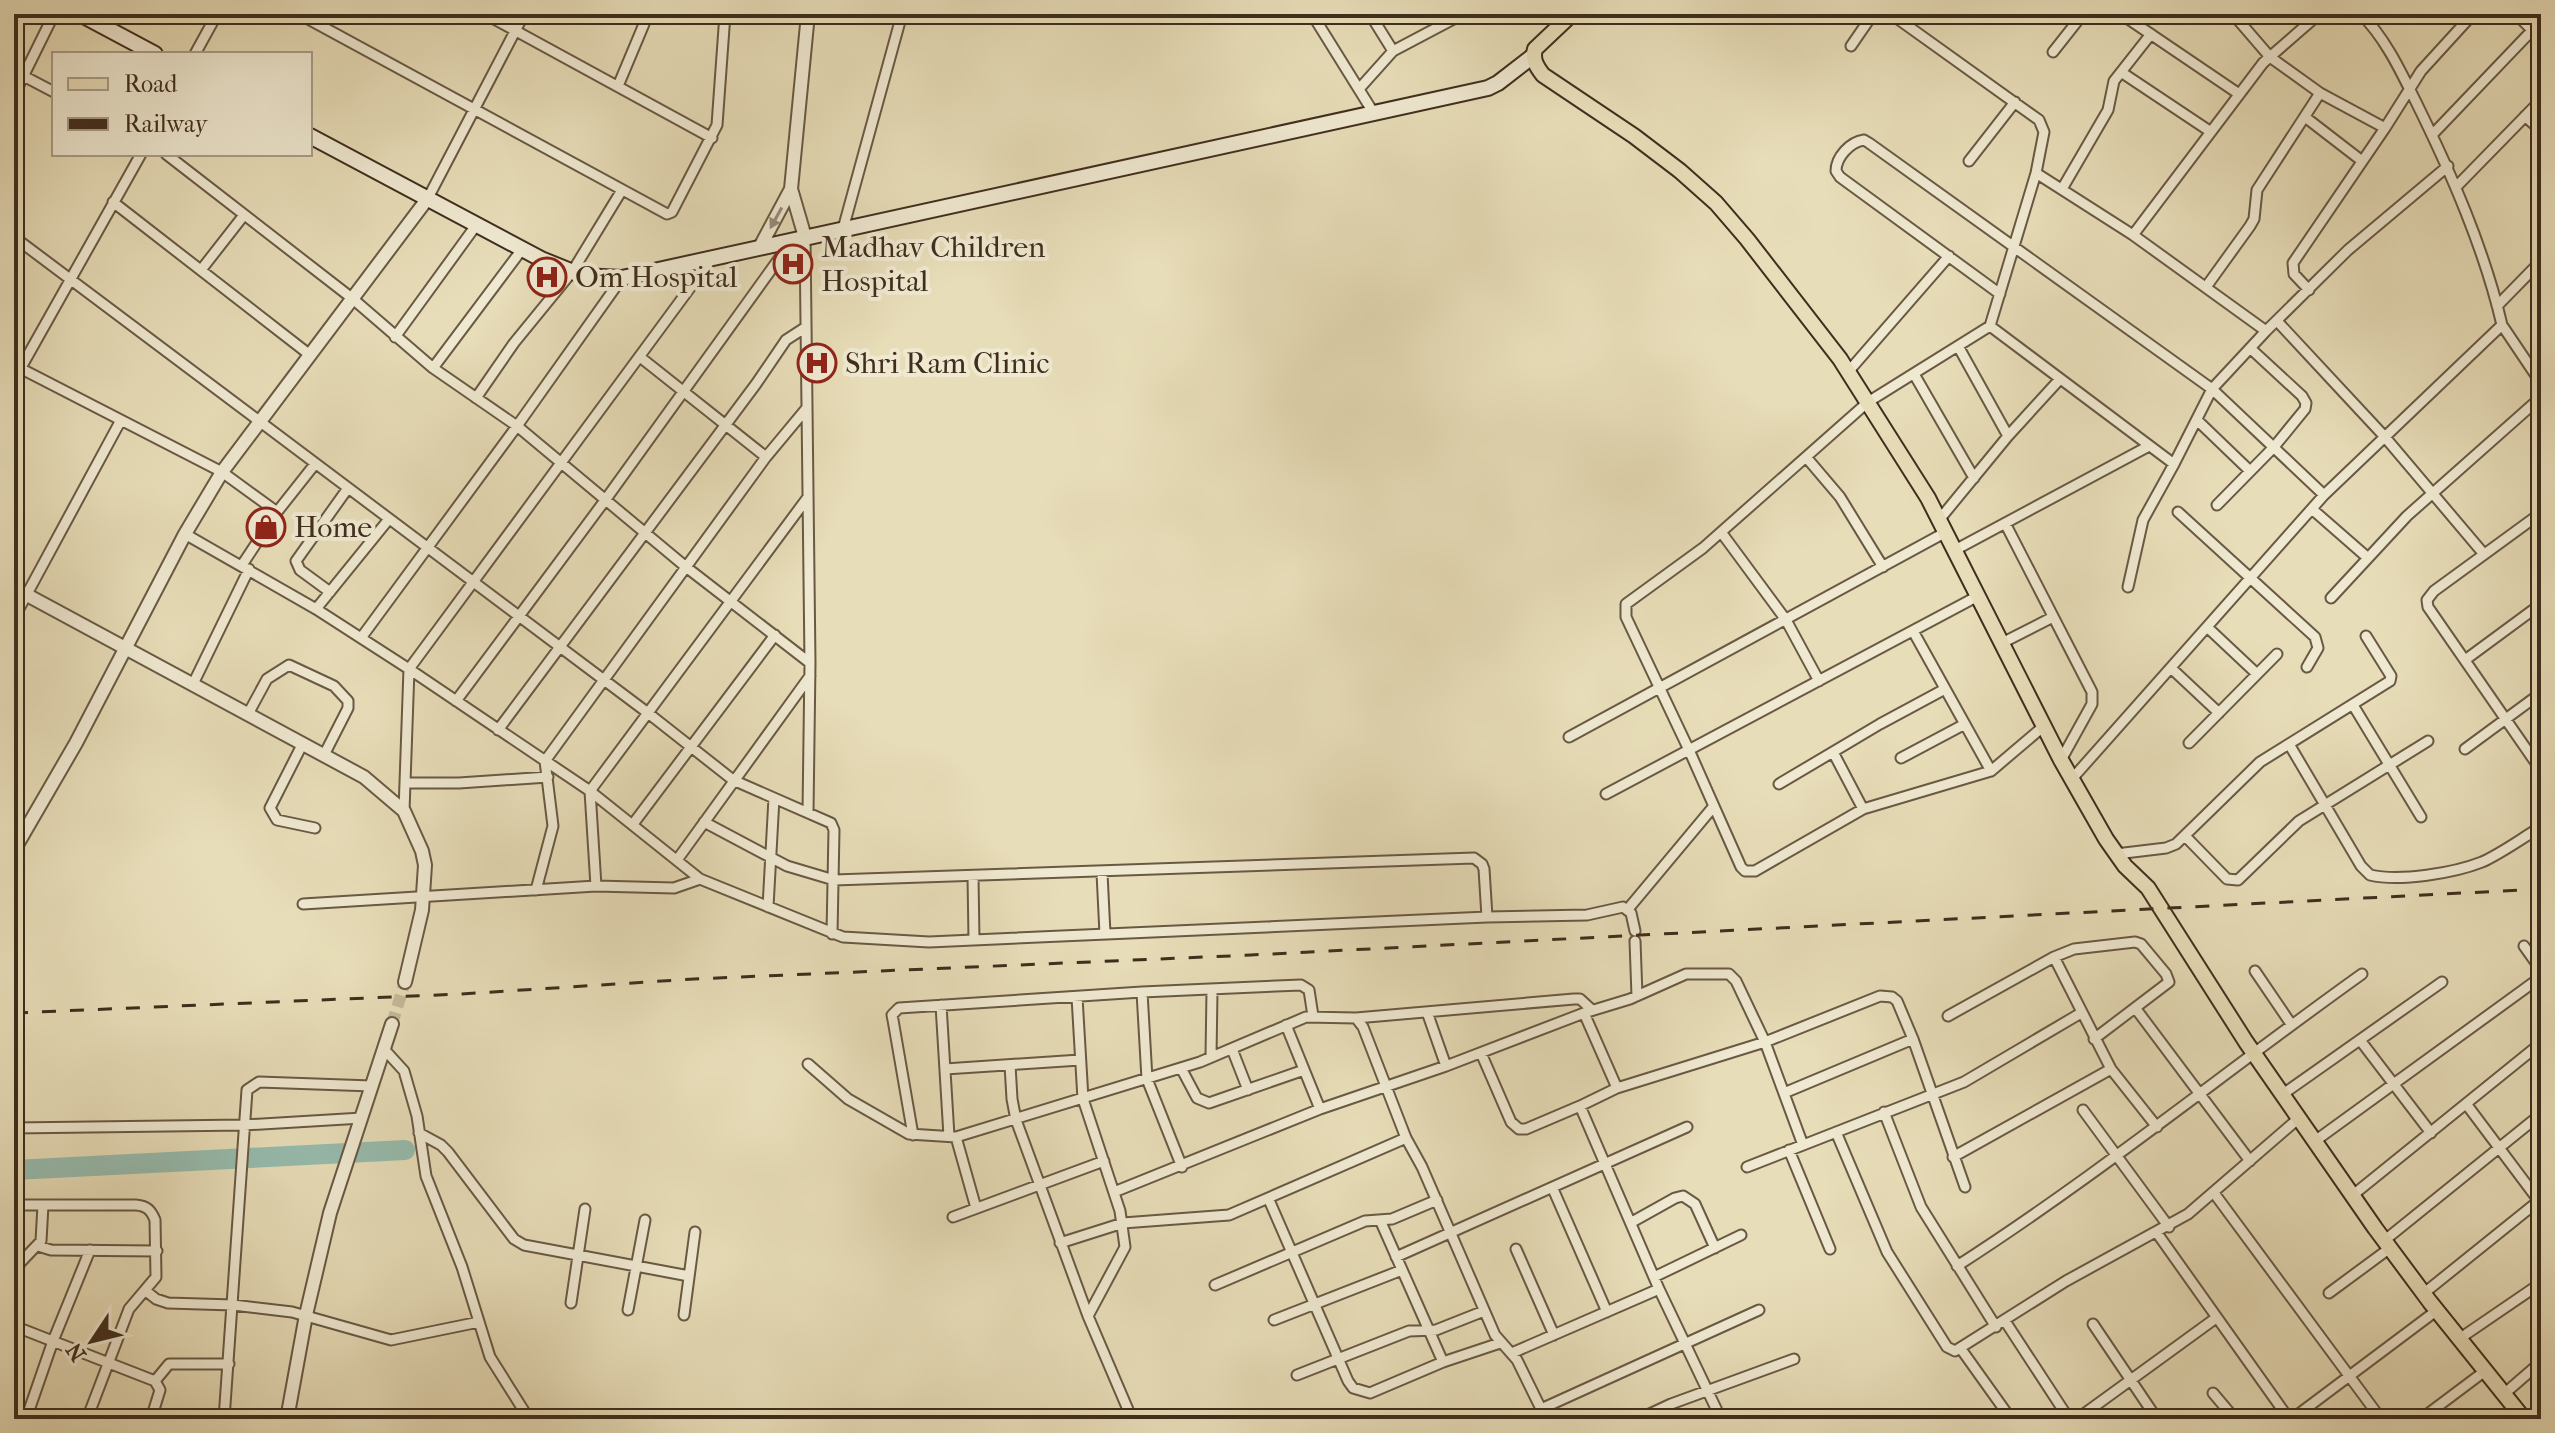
<svg xmlns="http://www.w3.org/2000/svg" width="2555" height="1433" font-family="'IM FELL French Canon',serif">
<style>
.lines{fill:none;stroke-linecap:round;stroke-linejoin:round}
.river{stroke:#97bcae;stroke-width:20}
.tertiary-tunnel{stroke:#c5ba99;stroke-width:12;stroke-dasharray:12 6;stroke-linecap:butt}
.minor-casing{stroke:#695944;stroke-width:13}
.tertiary-casing{stroke:#695944;stroke-width:16}
.secondary-casing{stroke:#3f2d1d;stroke-width:18}
.primary-casing{stroke:#3f2d1d;stroke-width:18}
.minor{stroke:#efe9d1;stroke-width:9}
.tertiary{stroke:#efe9d1;stroke-width:12}
.secondary{stroke:#efe9d1;stroke-width:14}
.primary{stroke:#e7ddb8;stroke-width:14}
.rail{stroke:#3f2d1d;stroke-width:3;stroke-dasharray:14 14;stroke-linecap:butt}
.oneway{fill:#978b77}
.labels{text-anchor:middle;stroke-width:8;stroke-linejoin:round;paint-order:stroke}
.poi-label{font-size:30px;fill:#3f2d1d;stroke:#efe9d1;text-anchor:start}
</style>
<rect width="100%" height="100%" fill="#e7ddb8"/>
<filter id="stains"><feTurbulence type="fractalNoise" baseFrequency=".0025" numOctaves="4"/><feColorMatrix values="0 0 0 0 .2 0 0 0 0 .09 0 0 0 0 .02 0 0 0 .5 -.17"/></filter>
<radialGradient id="worn" r=".72"><stop offset=".6" stop-color="#630" stop-opacity="0"/><stop offset="1" stop-color="#630" stop-opacity=".3"/></radialGradient>
<g class="lines">
<!-- river -->
<path class="river" d="M14,1170L405,1150"/>
<!-- tertiary-tunnel -->
<path class="tertiary-tunnel" d="M392,1024L405,982"/>
<defs>
<path id="minor" d="M299,14L667,214L672,212L717,125L725,14
M485,14L712,138
M1312,14L1373,112
M1370,14L1393,51
M1891,14L2039,120L2044,132L2036,173
M2121,14L2239,94
M2233,14L2270,57L2320,93L2385,128L2421,71L2473,14
M2516,14L2541,39
M2371,24L2382,14
M1851,46L1873,14
M2053,52L2083,14
M195,54L217,14
M14,71L54,92
M2121,72L2211,132
M618,86L644,24
M1359,89L1393,51L1463,14
M14,95L54,14
M2525,116L2541,131
M2305,117L2362,161
M2432,135L2541,21
M166,154L353,299L433,368L517,426L686,567L810,663
M1969,161L2015,102
M2456,187L2541,100
M2062,189L2108,110L2114,81L2151,34
M428,198L524,14
M113,202L310,355
M843,229L902,14
M14,237L648,713L733,780L831,823L834,830L832,934
M805,237L810,663L808,813
M201,270L244,215
M2206,287L2250,226L2254,219L2257,190L2320,93
M2309,290L2294,274L2293,263L2385,128
M2000,294L1840,177L1836,171C1836,157 1850,142 1864,140L1869,143L2212,389L2324,495
M2497,306L2541,261
M2277,321L2384,436L2483,553
M2502,325L2541,383
M1990,326L2036,173L2133,235
M2266,331L2348,250L2448,166
M395,337L477,224
M1958,346L2008,436
M640,357L766,457
M14,365L222,472L277,512
M433,368L523,248
M1848,372L1949,256
M1914,374L1974,478
M14,380L141,154
M476,398L514,343L572,272L622,190
M2198,421L2250,471
M1806,457L1840,497L1883,567
M2217,505L2274,447L2305,409L2306,403L2302,396L2250,348
M2312,509L2368,558
M2178,512L2315,637L2318,648L2307,667
M1939,520L2008,436L2060,379
M2005,523L2092,692V704L2061,760
M1721,532L1786,620L1819,681
M185,534L316,609L409,669L590,791L700,879L843,937L929,942L1487,917L1587,915L1623,907L1631,913L1635,931
M1955,550L2149,446
M242,565L277,512L315,464
M2128,587L2143,520L2174,464
M330,592L300,570L296,561L348,488
M2331,598L2407,516L2541,397
M316,609L389,519
M14,618L121,420
M2207,627L2257,674
M1913,631L1991,771
M361,638L517,426L622,278
M2002,643L2053,617
M2465,660L2541,604
M2171,668L2219,713
M193,684L249,569
M456,701L606,499L791,242
M2353,705L2421,817
M248,714L267,679L289,665L334,686L348,701V708L324,755
M2044,726L1991,771L1863,809L1755,871H1745L1741,867L1689,750L1626,617V604L1703,548L1868,402L1990,326L2174,464L2212,389L2266,331L2133,235L2263,63L2319,14
M498,730L756,384L786,340L806,327
M1569,737L1946,532
M303,743L270,808L277,820L315,828
M2189,743L2277,654
M2289,744L2361,866L2370,875C2400,882 2454,873 2482,862C2502,853 2522,838 2541,827
M2465,749L2541,693
M1833,752L1863,809
M1901,758L1965,724
M2538,766L2428,607L2427,600L2434,591L2541,513
M2071,780L2324,495L2502,325C2484,248 2451,173 2416,102C2401,72 2386,39 2361,14
M405,783H459L548,777
M1779,784L1880,724L1945,689
M1606,794L1978,596
M404,811L409,669L712,258
M704,822L787,866L834,880L1474,858L1482,864L1484,869L1487,917
M633,824L775,635
M2186,837L2227,879L2238,880L2299,821L2428,741
M2116,854L2166,848L2176,844L2260,762L2390,681L2391,676L2366,636
M677,860L810,676
M1102,873L1105,934
M973,876L974,940
M596,886L590,791L808,497
M536,890L553,826L545,761L766,457L806,409
M303,904L596,886L674,888L700,879
M768,907L774,798
M1628,909L1714,806
M1635,941L1637,996
M2524,946L2541,970
M2054,957L2111,1069L2157,1127
M2255,971L2291,1024
M1142,992L1147,1079L1182,1167
M1077,997L1083,1099L1120,1211L1125,1247L1088,1316
M941,1005L949,1136
M2136,1009L2250,1161
M1427,1012L1446,1066
M1584,1013L1617,1088
M1948,1016L2054,957L2074,949L2135,942L2141,944L2166,974L2169,982L2094,1039
M1356,1018L1574,999H1580L1592,1010
M1286,1025L1320,1109
M2360,1040L2431,1133
M384,1049L404,1071L417,1116L426,1176L462,1267L490,1357L529,1419
M1232,1049L1248,1090
M1481,1053L1511,1122L1519,1129H1526L1580,1106L1617,1088L1765,1042L1880,996L1892,997L1897,1001L1913,1039L1965,1187
M1211,1057L1212,991
M808,1064L848,1099L909,1134L956,1137L1200,1062L1306,1017L1356,1018L1363,1027L1406,1138L1422,1167L1495,1335L1517,1360L1546,1419
M1010,1065L1012,1099L1016,1120L1088,1316L1132,1419
M1181,1068L1197,1098L1209,1103L1304,1070
M945,1069L1080,1060
M1784,1093L1913,1039
M2283,1094L2442,982
M2467,1105L2539,1201
M1580,1106L1659,1289L1721,1419
M2083,1110L2169,1227
M1884,1112L1921,1207L1996,1327
M14,1128L244,1125L362,1118
M1836,1132L1887,1252L1947,1347L1955,1351L2066,1281L2188,1214L2299,1118
M419,1133L441,1145L448,1152L514,1239L524,1245L689,1276
M913,1135L893,1020L892,1015L899,1008L1142,992L1301,985L1309,990L1313,1016
M956,1137L976,1208
M2315,1141L2541,977
M1789,1150L1830,1249
M1953,1157L2111,1069
M1747,1167L1964,1082L2081,1013
M1553,1189L1607,1312
M1114,1192L1320,1109L1446,1066L1584,1013L1630,999L1686,974H1729L1736,981L1765,1042L1803,1145
M2214,1193L2381,1419
M2353,1195L2541,1043
M1269,1200L1348,1381L1353,1388L1370,1393L1443,1362L1500,1343
M14,1205H136C147,1206 151,1210 155,1220L156,1277L129,1309L87,1419
M953,1217L1104,1161
M1380,1220L1443,1362
M1632,1222L1675,1198L1683,1196L1695,1204L1715,1248
M2157,1233L2289,1419
M2385,1240L2541,1114
M1060,1243L1123,1223L1229,1215L1406,1138
M38,1246L51,1250L157,1251
M1516,1249L1554,1335
M1396,1257L1687,1127
M1957,1266C2097,1176 2226,1071 2362,974
M1654,1277L1741,1235
M14,1279L20,1263L41,1241L43,1205
M1215,1285L1365,1221L1392,1219L1437,1200
M146,1291L156,1299L168,1303L233,1305L292,1312L391,1340L479,1322
M2329,1293L2390,1248
M2423,1294L2541,1199
M571,1303L585,1209
M628,1310L645,1220
M684,1315L695,1232
M1274,1320L1402,1270
M2005,1321L2069,1419
M2093,1324L2157,1419
M14,1326L155,1381L160,1390L151,1419
M2459,1339L2541,1283
M1961,1349L2011,1419
M1512,1353L1659,1289
M1297,1375L1409,1331L1436,1330L1484,1311
M155,1381L169,1364H229
M2213,1393L2235,1419
M2504,1394L2541,1362
M1541,1409L1759,1310
M26,1419L53,1341L90,1250
M224,1419L247,1090L259,1082L372,1086
M1639,1419L1671,1404L1794,1359
M2077,1419L2216,1318
M2292,1419L2436,1311
M2421,1419L2485,1371"/>
<path id="tertiary" d="M805,237L791,189L808,14
M760,247L791,189
M14,588L364,777L404,811L422,851L425,865L422,910L405,982
M14,850L76,743L185,534L222,472L428,198
M287,1419L306,1315L330,1213L392,1024"/>
<path id="secondary" d="M80,14L155,54
M310,136L541,259L583,276L622,278L1488,88L1498,83L1533,56"/>
<path id="primary" d="M1572,14L1535,49C1532,59 1536,66 1543,75L1634,136L1680,171L1716,203L1747,239L1840,359L1928,498L2061,760L2106,839L2125,866L2148,888L2246,1042L2375,1228L2430,1302L2524,1419"/>
</defs>
<!-- minor casing -->
<use href="#minor" class="minor-casing"/>
<!-- tertiary casing -->
<use href="#tertiary" class="tertiary-casing"/>
<!-- secondary casing -->
<use href="#secondary" class="secondary-casing"/>
<!-- primary casing -->
<use href="#primary" class="primary-casing"/>
<!-- minor -->
<use href="#minor" class="minor"/>
<!-- tertiary -->
<use href="#tertiary" class="tertiary"/>
<!-- secondary -->
<use href="#secondary" class="secondary"/>
<!-- primary -->
<use href="#primary" class="primary"/>
<!-- rail -->
<path class="rail" d="M14,1013L461,994L694,979L1251,955L2541,889"/>
</g>
<!-- one-way arrows -->
<defs><path id="oneway-solid" d="M-6-.8H1V-3.2L6.5 0L1 3.2V.8H-6Z" transform="scale(2)"/></defs>
<use class="oneway" href="#oneway-solid" transform="translate(776 218) rotate(119)"/>
<!-- icons -->
<defs>
<symbol id="hospital-ring" viewBox="-11 -11 22 22"><circle r="9.5" fill="#efe9d1" stroke="#8f2418" stroke-width="1.5"/><path d="M-5-5h3v3.5h4V-5h3V5h-3V1.5h-4V5h-3Z" fill="#8f2418"/></symbol>
<symbol id="shop-ring" viewBox="-11 -11 22 22"><circle r="9.5" fill="#efe9d1" stroke="#8f2418" stroke-width="1.5"/><path d="M-5-2.5h2.3a2.7 3.5 0 0 1 5.4 0H5L5.5 6h-11ZM-1.5-2.5h3a1.5 2.3 0 0 0-3 0Z" fill="#8f2418"/></symbol>
</defs>
<g fill-rule="evenodd">
<use href="#hospital-ring" x="771" y="242" width="44" height="44"/>
<use href="#hospital-ring" x="525" y="255" width="44" height="44"/>
<use href="#hospital-ring" x="795" y="341" width="44" height="44"/>
<use href="#shop-ring" x="244" y="505" width="44" height="44"/>
</g>
<g class="labels">
<!-- poi labels -->
<g class="poi-label">
<text x="821" y="257">Madhav Children<tspan x="821" dy="34">Hospital</tspan></text>
<text x="575" y="287">Om Hospital</text>
<text x="845" y="373">Shri Ram Clinic</text>
<text x="294" y="537">Home</text>
</g>
</g>
<!-- margin -->
<rect width="2555" height="1433" fill="none" stroke="#e7ddb8" stroke-width="48"/>
<rect x="16" y="16" width="2523" height="1401" fill="none" stroke="#3f2d1d" stroke-width="4"/>
<rect x="24" y="24" width="2507" height="1385" fill="none" stroke="#3f2d1d" stroke-width="2"/>
<!-- legend -->
<rect x="52" y="52" width="260" height="104" fill="#efe9d1" stroke="#a99e89" stroke-width="2"/>
<rect x="68" y="78" width="40" height="12" fill="#e7ddb8" stroke="#a99e89" stroke-width="2"/>
<text x="124" y="92" font-size="24" fill="#3f2d1d">Road</text>
<rect x="68" y="118" width="40" height="12" fill="#3f2d1d" stroke="#a99e89" stroke-width="2"/>
<text x="124" y="132" font-size="24" fill="#3f2d1d">Railway</text>
<!-- north arrow -->
<g transform="translate(92 1341) rotate(235)" stroke="#efe9d1" stroke-width="6" paint-order="stroke">
<path d="M0-6L14 30L0 20L-14 30Z" fill="#3f2d1d"/>
<text y="-12" font-size="22" font-weight="bold" text-anchor="middle" fill="#3f2d1d">N</text>
</g>
<rect width="100%" height="100%" filter="url(#stains)"/>
<rect width="100%" height="100%" fill="url(#worn)"/>
</svg>
